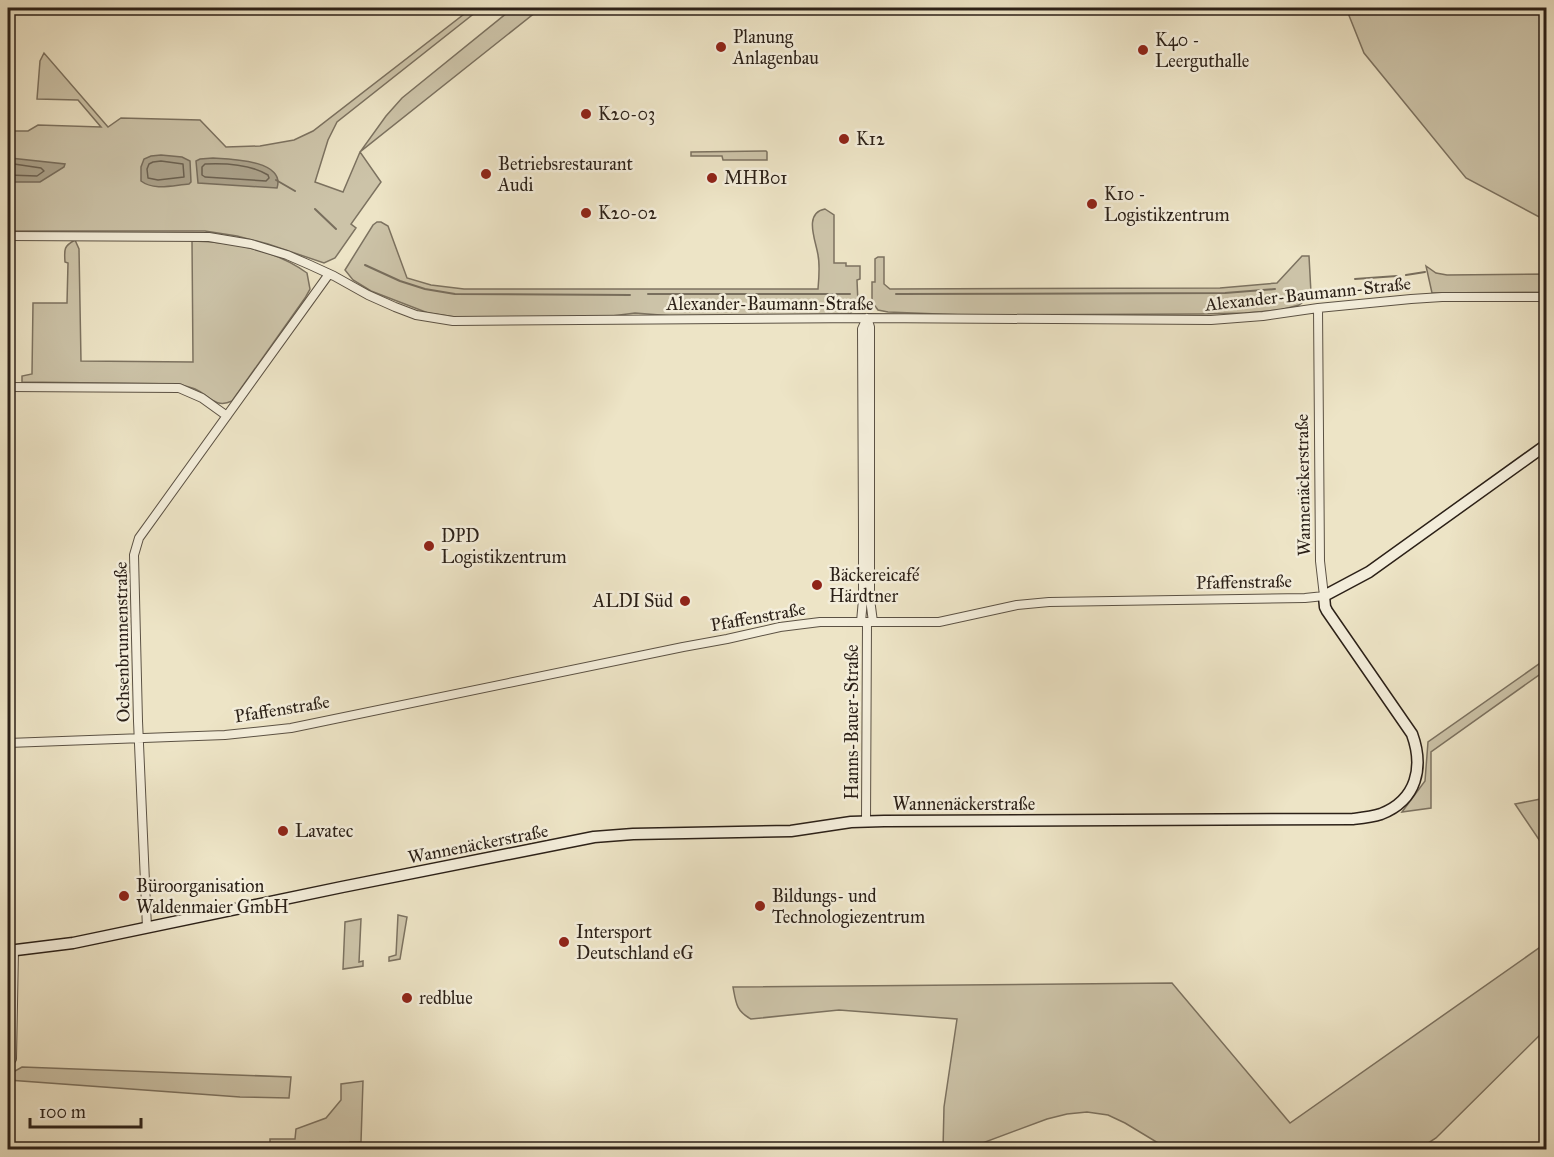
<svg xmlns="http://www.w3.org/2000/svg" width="1554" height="1157" font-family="'IM FELL Great Primer',serif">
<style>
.green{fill:#ccc3a8;stroke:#7c7260;stroke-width:1.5}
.water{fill:#aba28b;stroke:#786e5d;stroke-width:1.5}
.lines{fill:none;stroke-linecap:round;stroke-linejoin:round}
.shore{stroke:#6c6252;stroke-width:1.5}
.stream{stroke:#786e5d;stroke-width:2}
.street-casing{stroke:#5c5244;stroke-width:10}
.secondary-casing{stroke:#2c2118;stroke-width:13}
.street{stroke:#f3edda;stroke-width:8}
.secondary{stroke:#f3edda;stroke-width:10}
.poi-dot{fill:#8f2418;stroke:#f3edda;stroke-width:2}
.labels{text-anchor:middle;stroke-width:5;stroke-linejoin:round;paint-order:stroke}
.poi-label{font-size:18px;fill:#2c2118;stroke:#f3edda;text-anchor:start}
.street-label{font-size:18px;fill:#2c2118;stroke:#f3edda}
</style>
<rect width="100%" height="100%" fill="#ede4c6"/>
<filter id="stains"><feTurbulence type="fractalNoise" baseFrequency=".00333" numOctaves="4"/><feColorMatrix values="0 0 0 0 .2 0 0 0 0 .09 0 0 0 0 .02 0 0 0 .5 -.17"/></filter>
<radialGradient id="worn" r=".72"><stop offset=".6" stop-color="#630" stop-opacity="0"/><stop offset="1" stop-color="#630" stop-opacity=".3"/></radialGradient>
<!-- green -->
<path class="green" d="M472,8H481L337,122L328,140L315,182L343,192L360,152L386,116L402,98L513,8H541L360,152L381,182L351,224L356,228L335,258L324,263L268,244L237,236L205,231H8V131H28L38,125L101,127L78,100L37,99L40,61L44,53L108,127L121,118L200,120L226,147L260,146L294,140L313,131Z
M1346,8H1546V219H1543L1466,178L1364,53Z
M766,151L767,152V160H723L722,156H691V152Z
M825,209L834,215V263H846V266H860V279L857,280L858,303L850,314L673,316L635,313L604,317H455L428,313L371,291L353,280L345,270L373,225L377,222H381L388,226L407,278L431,285L464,289H818C819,278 820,265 818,255C816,241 803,213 825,209Z
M75,240L79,249L81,361L193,362L192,241C232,242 274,249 307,273L310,289L305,298L232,401C215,409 209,395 195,389C190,387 184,386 180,384L22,382V376L32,374L33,303H67L68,263L65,262C64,249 64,246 75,240Z
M1302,256H1309L1311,293L1307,299L1299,305L1280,310L1245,313L1201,314L964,315L888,312L878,310L872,302V282H875V259L878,257H884V284L890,289L1220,288L1277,283Z
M1426,266L1436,273L1447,275L1546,274V292L1432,293Z
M1546,659V670L1431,752V808L1402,812L1425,781L1428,742Z
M1546,798V850L1515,804Z
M398,915L407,917L400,959L389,961V957L396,955Z
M361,919L359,962L363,961V966L343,969L345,922Z
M1546,943V1029L1436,1138L1419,1149H1168L1125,1123L1108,1115L1087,1112L1067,1114L1047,1119L977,1145L976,1149H943L944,1107L957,1019L839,1010L751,1019C736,1011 736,1003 733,987L1172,983L1290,1123Z
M22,1067L291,1077L289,1098L240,1097L8,1080V1075Z
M363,1081L361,1142H350V1149H8V1147L270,1145V1139H295L296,1129L326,1118L341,1100V1084Z"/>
<!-- water -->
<path class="water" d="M161,155L182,157L190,161L191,182L189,184C174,185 154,191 141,181V167L144,159L151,156Z
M10,158L65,164L64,167L40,182H11L10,181Z
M213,158C230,159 286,160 277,188L198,183L196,161L200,159Z"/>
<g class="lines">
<!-- shore -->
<path class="shore" d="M161,161L183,164L184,177L158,180L148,178L147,169L149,164L153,162Z
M205,164C226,163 250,164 268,175L269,178L266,181L205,177L202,175V167Z
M8,165L14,164L41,168L44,171L37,176L8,175"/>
<!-- stream -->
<path class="stream" d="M276,180L295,191
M315,209L336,229
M365,265L400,281L425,289L455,294L630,295
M1406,275L1425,272
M1355,279L1397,276
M648,294H850
M896,294L1225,293L1275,289"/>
<defs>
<path id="street" d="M8,236L209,237L251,244L287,255L310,265L334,276L368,295L395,307L416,315L453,321L867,318L1211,320L1263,316L1318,308L1411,299L1442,297H1546
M867,318L870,327V599L873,622
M8,387L179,388L202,398L227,416
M861,622L863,599V531L862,329L867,318
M8,743L225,735L291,728L683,647L727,639L780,627L820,622H939L1017,605L1049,602L1305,598L1324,596L1320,561L1318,308
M866,821L867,622
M147,928L138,721L134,555L139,538L329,274
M12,1059L14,950"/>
<path id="secondary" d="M8,951L73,943L342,887L594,837L633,834L791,831L851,822L884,821L1353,819C1362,818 1372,817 1381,814C1417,800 1424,767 1412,734L1327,611L1325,607L1324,596L1369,572L1546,445"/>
</defs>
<!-- street casing -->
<use href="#street" class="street-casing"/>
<!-- secondary casing -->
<use href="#secondary" class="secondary-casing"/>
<!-- street -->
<use href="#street" class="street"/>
<!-- secondary -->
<use href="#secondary" class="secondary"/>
</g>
<!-- markers -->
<g class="poi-dot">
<circle cx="721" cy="47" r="6"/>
<circle cx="1143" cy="50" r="6"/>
<circle cx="586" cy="114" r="6"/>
<circle cx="844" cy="139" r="6"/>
<circle cx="486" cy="174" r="6"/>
<circle cx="712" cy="178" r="6"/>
<circle cx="1092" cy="204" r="6"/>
<circle cx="586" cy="213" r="6"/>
<circle cx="429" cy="546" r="6"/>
<circle cx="817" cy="585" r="6"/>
<circle cx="685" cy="601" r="6"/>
<circle cx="283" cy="831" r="6"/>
<circle cx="124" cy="896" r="6"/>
<circle cx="760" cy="906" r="6"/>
<circle cx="564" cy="942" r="6"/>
<circle cx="407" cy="998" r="6"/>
</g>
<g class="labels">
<!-- poi labels -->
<g class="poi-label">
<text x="733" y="43">Planung<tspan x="733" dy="21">Anlagenbau</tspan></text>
<text x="1155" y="46">K40 -<tspan x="1155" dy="21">Leerguthalle</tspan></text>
<text x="598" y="120">K20-03</text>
<text x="856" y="145">K12</text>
<text x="498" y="170">Betriebsrestaurant<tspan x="498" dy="21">Audi</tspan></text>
<text x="724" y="184">MHB01</text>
<text x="1104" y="200">K10 -<tspan x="1104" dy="21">Logistikzentrum</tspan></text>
<text x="598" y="219">K20-02</text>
<text x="441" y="542">DPD<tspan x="441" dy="21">Logistikzentrum</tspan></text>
<text x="829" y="581">Bäckereicafé<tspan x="829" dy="21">Härdtner</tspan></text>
<text x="673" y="607" text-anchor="end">ALDI Süd</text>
<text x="295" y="837">Lavatec</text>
<text x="136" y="892">Büroorganisation<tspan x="136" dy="21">Waldenmaier GmbH</tspan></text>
<text x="772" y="902">Bildungs- und<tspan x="772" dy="21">Technologiezentrum</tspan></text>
<text x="576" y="938">Intersport<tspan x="576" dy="21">Deutschland eG</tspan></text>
<text x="419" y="1004">redblue</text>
</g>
<!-- street labels -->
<g class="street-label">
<text transform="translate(1308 294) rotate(-6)" y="6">Alexander-Baumann-Straße</text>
<text x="770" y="310">Alexander-Baumann-Straße</text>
<text transform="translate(1303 485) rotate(-91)" y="6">Wannenäckerstraße</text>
<text transform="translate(1244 582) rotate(-1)" y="6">Pfaffenstraße</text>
<text transform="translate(758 617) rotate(-10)" y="6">Pfaffenstraße</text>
<text transform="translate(122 642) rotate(-91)" y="6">Ochsenbrunnenstraße</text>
<text transform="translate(282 709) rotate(-9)" y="6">Pfaffenstraße</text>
<text transform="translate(852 722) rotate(-90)" y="6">Hanns-Bauer-Straße</text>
<text x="964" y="810">Wannenäckerstraße</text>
<text transform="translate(478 844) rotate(-11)" y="6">Wannenäckerstraße</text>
</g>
</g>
<!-- margin -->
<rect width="1554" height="1157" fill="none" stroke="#ede4c6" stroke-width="30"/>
<rect x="9" y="9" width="1536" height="1139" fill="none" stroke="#2c2118" stroke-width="3"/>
<rect x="15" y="15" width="1524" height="1127" fill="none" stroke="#2c2118" stroke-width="1.5"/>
<!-- scale -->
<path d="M30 1118v9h111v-9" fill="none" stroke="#2c2118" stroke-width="3"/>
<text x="39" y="1118" font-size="18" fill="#2c2118" stroke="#f3edda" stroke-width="4.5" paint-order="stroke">100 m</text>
<rect width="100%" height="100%" filter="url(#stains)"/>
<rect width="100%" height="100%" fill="url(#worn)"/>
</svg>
